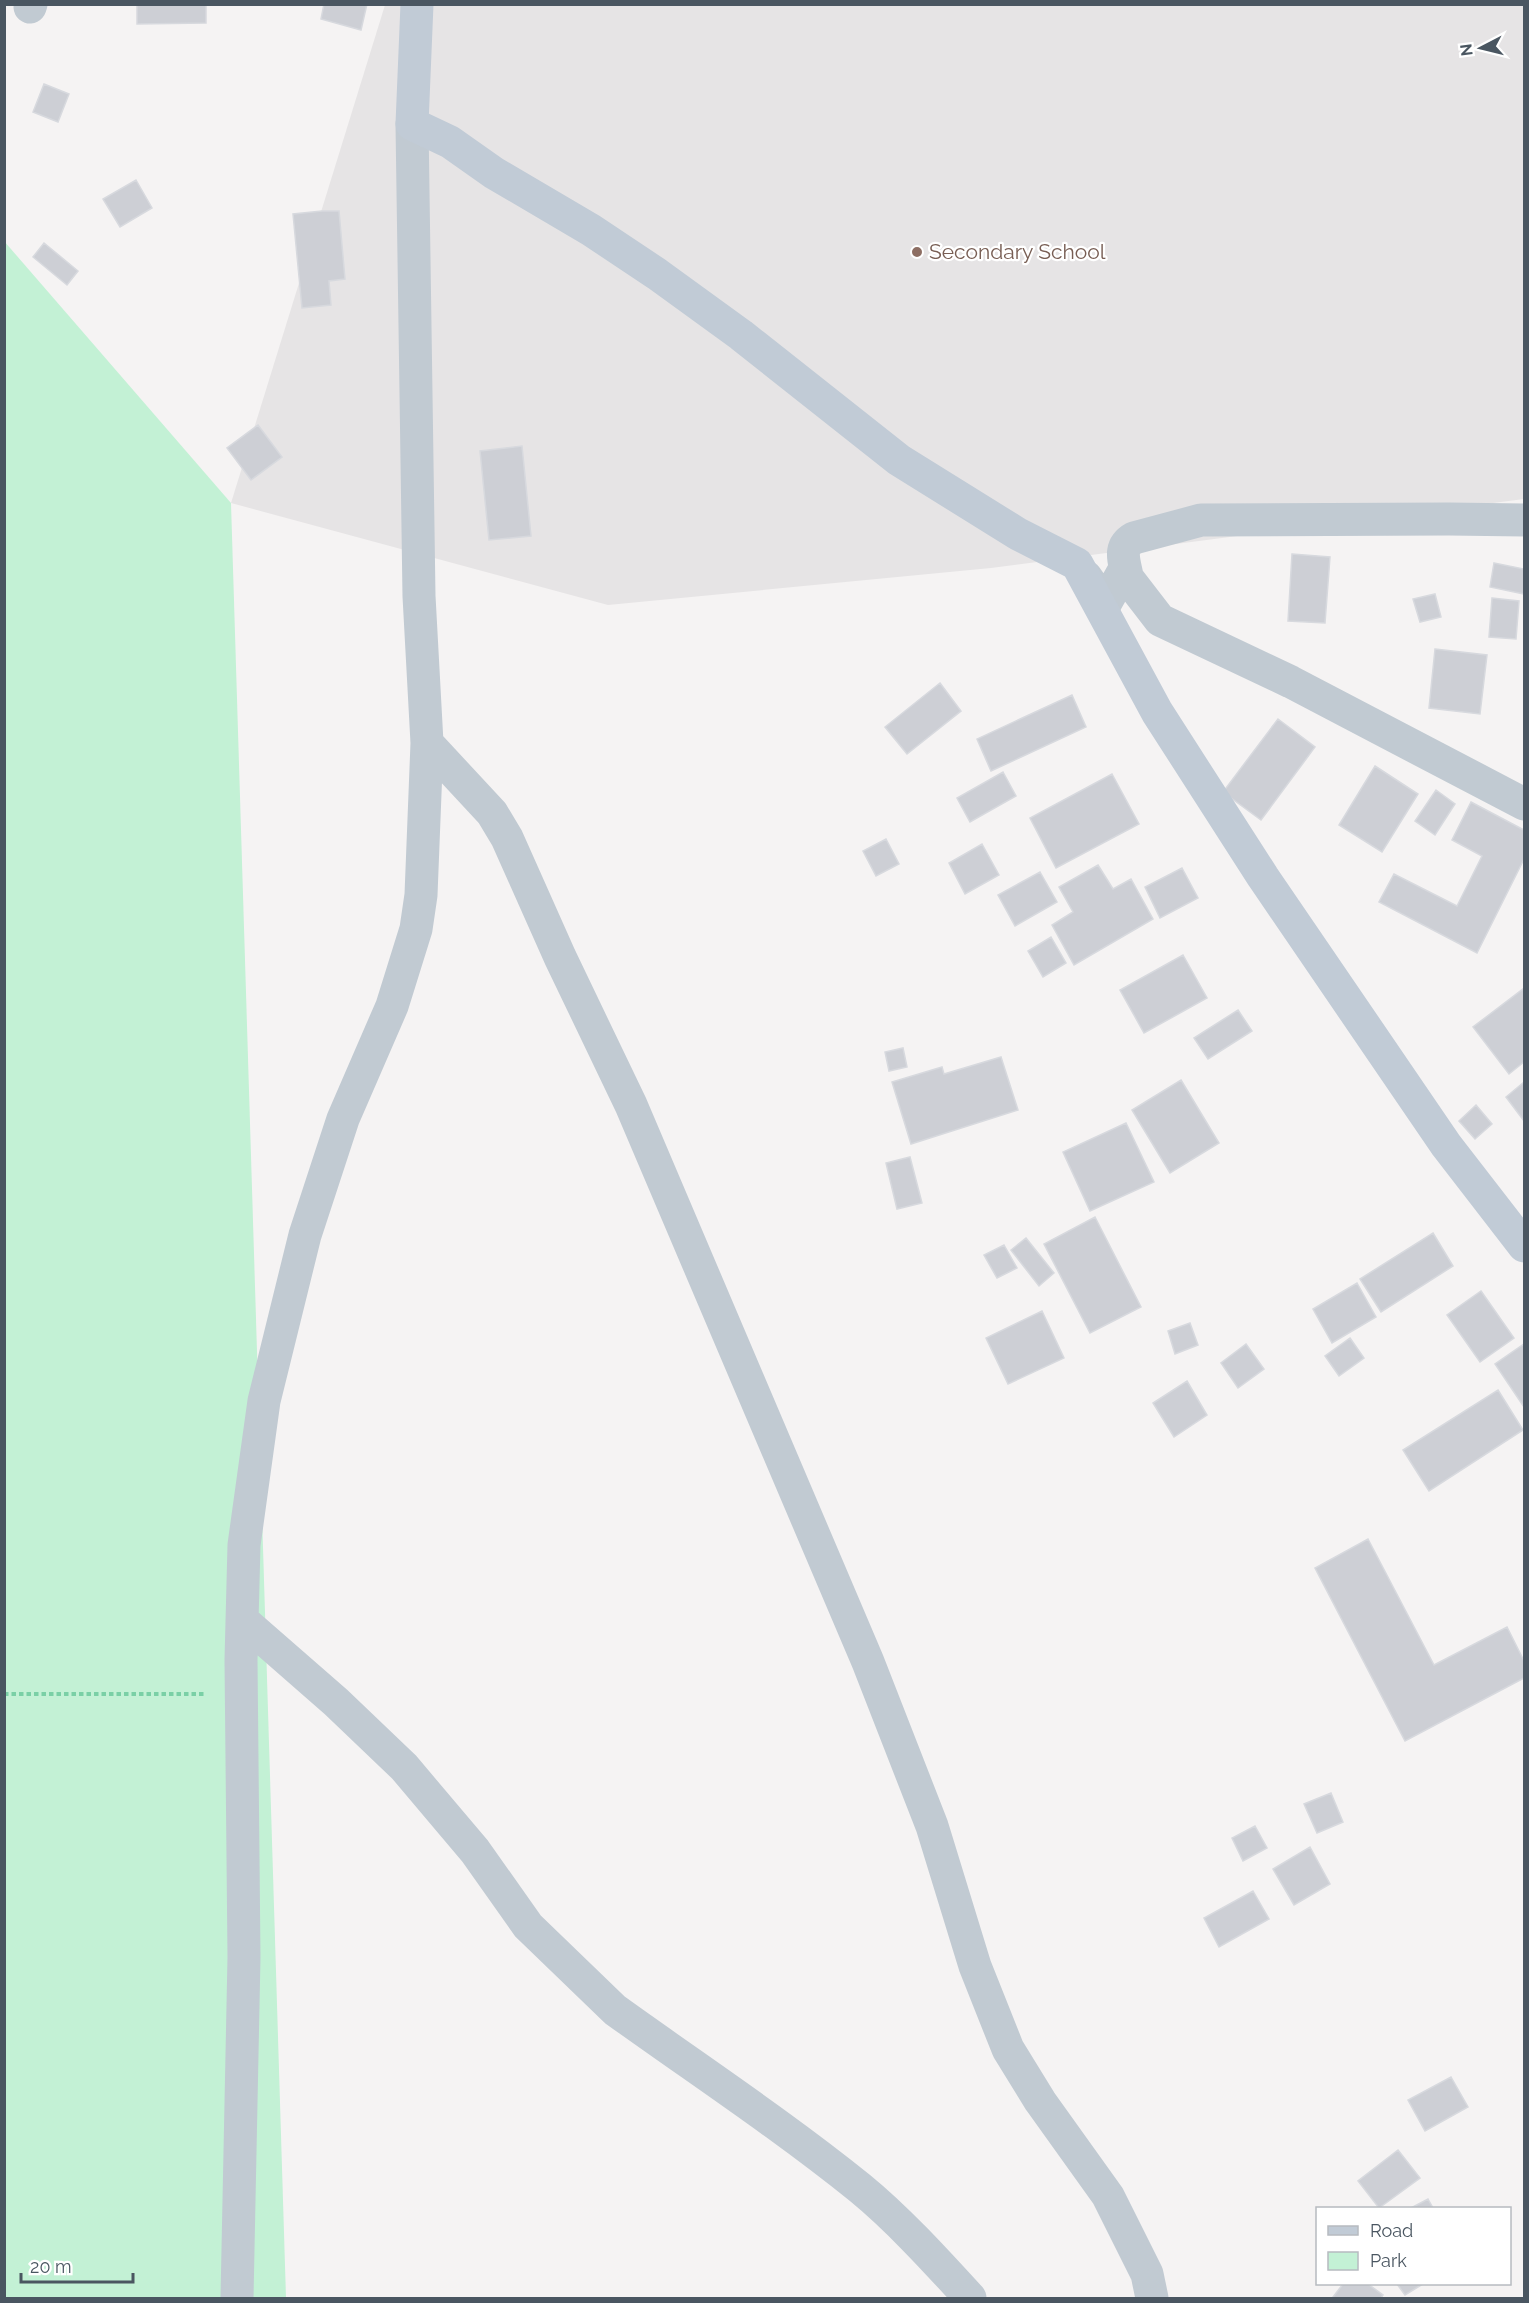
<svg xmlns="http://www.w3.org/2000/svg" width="1529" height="2303" font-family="Raleway,sans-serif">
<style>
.education{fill:#e6e4e5}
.green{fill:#c3f1d5}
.building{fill:#cdcfd5;stroke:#d7d9de;stroke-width:1.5}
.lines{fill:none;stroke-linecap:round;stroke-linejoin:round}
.path{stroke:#7ad0a6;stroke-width:4;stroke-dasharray:4.5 3;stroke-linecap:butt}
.street{stroke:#c1cad2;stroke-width:33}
.secondary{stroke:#c1cbd6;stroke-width:33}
.education-dot{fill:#8d6e63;stroke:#fff;stroke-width:2}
.labels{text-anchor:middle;stroke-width:4.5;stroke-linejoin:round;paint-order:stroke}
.education-label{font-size:21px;fill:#785e54;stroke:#fff;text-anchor:start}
</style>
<rect width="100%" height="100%" fill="#f5f3f3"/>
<!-- education -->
<path class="education" d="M385,5H1524V499L991,568L608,605L231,503Z"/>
<!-- green -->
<path class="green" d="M4,241L231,503L286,2298H5Z"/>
<!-- building -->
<path class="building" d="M137,4H206V23L137,24Z
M324,4H367L361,30L321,19Z
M44,84L69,94L58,122L33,112Z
M136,180L152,208L120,227L103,199Z
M322,211H339L345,279L329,281L331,305L302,308L293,214Z
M44,243L78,271L67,285L33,257Z
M258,425L282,457L251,480L227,448Z
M522,446L531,536L489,540L480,451Z
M1292,554L1330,557L1325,623L1288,621Z
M1494,563L1524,569V594L1490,587Z
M1435,594L1441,617L1420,622L1413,599Z
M1492,598L1519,601L1516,639L1489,637Z
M1435,649L1487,655L1480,714L1429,708Z
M940,683L961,711L907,754L885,727Z
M1072,695L1086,727L991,771L977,739Z
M1278,719L1315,747L1261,820L1223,792Z
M1375,766L1418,794L1382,852L1339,825Z
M1003,772L1016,796L970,822L957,798Z
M1112,774L1139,824L1056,868L1030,818Z
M1436,790L1455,804L1435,835L1415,821Z
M1471,802L1524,830V859L1477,953L1379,902L1394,874L1457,906L1482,856L1452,840Z
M886,839L899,864L876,876L863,851Z
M982,844L999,875L965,894L949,863Z
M1098,865L1113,889L1131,879L1153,919L1074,965L1052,925L1073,912L1059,887Z
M1182,868L1198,898L1160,918L1145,887Z
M1040,872L1057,902L1015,926L998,895Z
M1051,937L1066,963L1043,977L1028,951Z
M1183,955L1207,998L1144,1033L1120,990Z
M1523,989L1524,991V1062L1509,1074L1473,1027Z
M1238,1010L1252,1031L1208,1059L1194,1038Z
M903,1048L907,1067L889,1071L885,1052Z
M1001,1057L1018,1110L911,1144L892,1082L942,1067L944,1074Z
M1181,1080L1219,1143L1170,1173L1132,1110Z
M1524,1082V1121L1506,1097Z
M1476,1105L1492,1124L1475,1139L1459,1121Z
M1126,1123L1154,1182L1090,1211L1063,1152Z
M910,1157L922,1203L897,1209L886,1163Z
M1095,1217L1141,1307L1090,1333L1044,1244Z
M1433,1233L1453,1266L1381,1312L1360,1279Z
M1026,1238L1054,1273L1039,1286L1011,1250Z
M1004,1245L1017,1268L997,1278L984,1255Z
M1357,1283L1376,1317L1332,1343L1313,1309Z
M1481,1291L1514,1338L1480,1362L1447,1315Z
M1042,1311L1064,1358L1008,1384L986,1338Z
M1190,1323L1198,1345L1175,1354L1168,1331Z
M1350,1338L1364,1358L1339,1376L1325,1356Z
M1246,1344L1264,1369L1238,1388L1221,1363Z
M1524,1344V1407L1495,1364Z
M1187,1381L1207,1415L1174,1437L1153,1403Z
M1498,1390L1523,1430L1429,1491L1403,1450Z
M1368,1539L1434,1665L1507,1627L1524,1661V1678L1405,1741L1315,1568Z
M1331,1793L1343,1822L1317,1833L1304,1804Z
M1255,1826L1267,1848L1243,1861L1232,1838Z
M1310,1847L1330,1884L1294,1905L1273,1869Z
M1253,1891L1269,1919L1219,1947L1204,1918Z
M1451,2077L1468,2107L1425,2131L1408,2100Z
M1398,2150L1420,2178L1379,2208L1358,2181Z
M1428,2199L1433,2208H1411Z
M1343,2284H1368L1383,2295L1381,2298H1335L1333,2297Z
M1397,2284H1423L1405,2295Z"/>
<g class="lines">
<!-- path -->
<path class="path" d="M4,1694H205"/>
<!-- street -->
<path class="street" d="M30,7L31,4
M1123,572L1127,576C1124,560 1118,547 1134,538L1201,520L1449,519L1524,520
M1086,577L1105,604L1123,572L1160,620L1291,682L1524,804
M427,743L492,813L507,838L560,957L631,1105L868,1662L932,1826L975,1966L1008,2049L1040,2101L1108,2196L1147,2274L1152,2298
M242,1620L336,1702L404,1767L475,1851L528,1926L615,2010C697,2069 782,2125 860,2188C898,2219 937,2262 970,2298
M237,2298L244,1957L241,1660L244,1545L264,1401L305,1235L343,1119L392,1006L416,929L421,895L427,743L419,596L412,124"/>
<!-- secondary -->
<path class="secondary" d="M417,4L412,124L450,142L494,173L591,230L657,274L741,335L899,460L1018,534L1077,564L1157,712L1263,877L1446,1145L1524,1246"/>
</g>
<!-- markers -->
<circle class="education-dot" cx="917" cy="252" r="6"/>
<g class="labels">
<!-- education labels -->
<g class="education-label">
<text x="929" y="259">Secondary School</text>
</g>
</g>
<!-- border -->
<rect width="1529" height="2303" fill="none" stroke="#4a5661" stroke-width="12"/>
<!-- legend -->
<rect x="1316" y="2207" width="195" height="78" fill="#ffffff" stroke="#b7bbc0" stroke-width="1.5"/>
<rect x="1328" y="2226" width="30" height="9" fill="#c1cbd6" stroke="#b7bbc0" stroke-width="1.5"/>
<text x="1370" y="2237" font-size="18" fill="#4a5661">Road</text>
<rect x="1328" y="2252" width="30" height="18" fill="#c3f1d5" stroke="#b7bbc0" stroke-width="1.5"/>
<text x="1370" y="2267" font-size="18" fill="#4a5661">Park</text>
<!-- north arrow -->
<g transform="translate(1481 48) rotate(263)" stroke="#ffffff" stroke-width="4.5" paint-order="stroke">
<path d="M0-4.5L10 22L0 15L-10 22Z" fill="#4a5661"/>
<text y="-9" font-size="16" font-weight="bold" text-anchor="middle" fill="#4a5661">N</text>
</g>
<!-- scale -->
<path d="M21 2273v9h112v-9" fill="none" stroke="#4a5661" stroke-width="3"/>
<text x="30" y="2273" font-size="18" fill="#4a5661" stroke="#ffffff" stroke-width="4.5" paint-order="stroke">20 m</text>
</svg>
